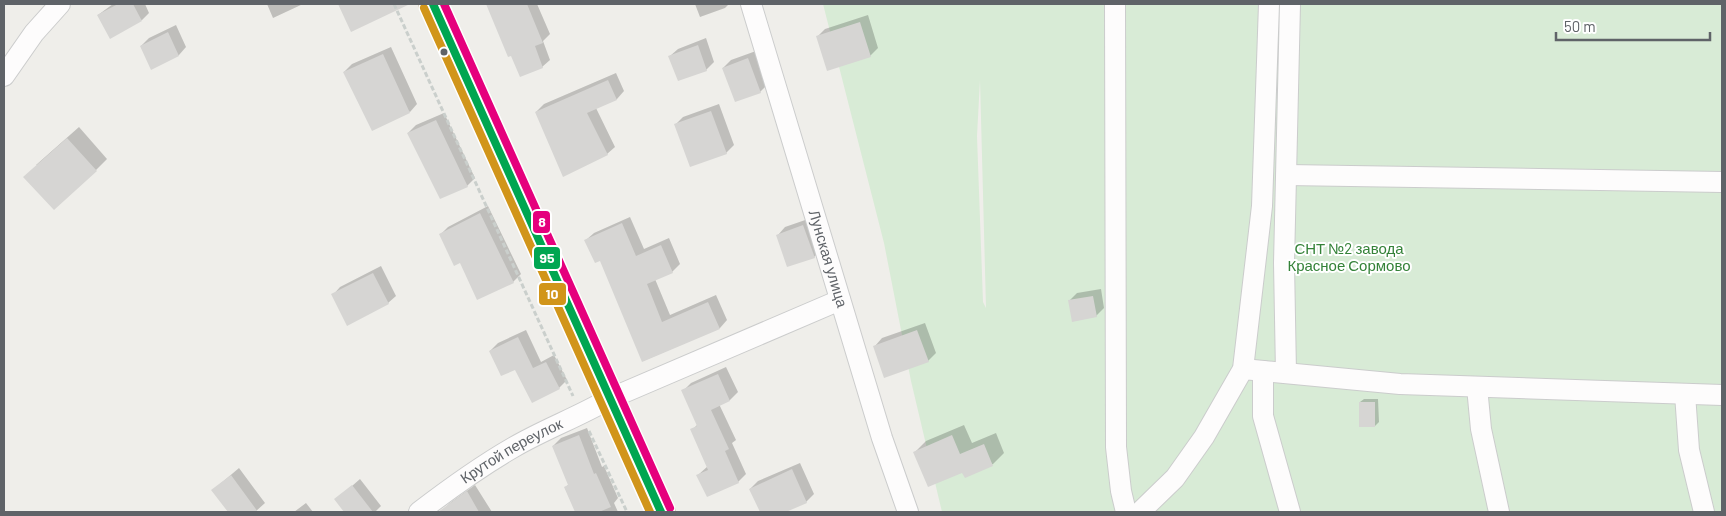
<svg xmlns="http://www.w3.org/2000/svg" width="1726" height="516" font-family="Barlow,sans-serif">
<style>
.green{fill:#d8ebd6;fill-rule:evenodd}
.shadow{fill:#0003}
.building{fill:#d6d5d3}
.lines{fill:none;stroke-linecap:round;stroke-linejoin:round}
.street-casing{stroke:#cbcccc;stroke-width:22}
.primary-casing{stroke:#d7ceb8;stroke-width:30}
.path{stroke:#cacfcc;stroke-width:3;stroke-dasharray:5 2.5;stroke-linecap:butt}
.street{stroke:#fdfcfc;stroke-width:20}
.primary{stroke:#f4f2e9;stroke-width:28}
.bus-1-casing{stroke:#fff;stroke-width:11}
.bus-2-casing{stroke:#fff;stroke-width:11}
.bus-3-casing{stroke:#fff;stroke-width:11}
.bus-1{stroke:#00a651;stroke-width:8}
.bus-2{stroke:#d1951a;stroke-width:8}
.bus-3{stroke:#e5007d;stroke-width:8}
.bus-dot{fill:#5f6368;stroke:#fff;stroke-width:2}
.labels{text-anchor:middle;stroke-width:4;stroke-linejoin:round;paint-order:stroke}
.park-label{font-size:15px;fill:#348238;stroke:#fff}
.street-label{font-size:15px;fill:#5f6368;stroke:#fff}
.line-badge{stroke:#fff;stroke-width:2}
.badge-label{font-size:14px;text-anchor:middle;font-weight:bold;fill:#fff}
</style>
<rect width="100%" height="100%" fill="#efeeea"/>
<!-- green -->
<path class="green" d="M823,4H1722V512H942L911,381L884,243ZM980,80L986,308L983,302L977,136Z"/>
<!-- shadow -->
<path class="shadow" d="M113,4H145L149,13L142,20L98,15Z
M267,4H303L273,18Z
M339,4H393L394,6L352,31Z
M488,4H537L550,34L543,41L550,60L542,67L512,54L509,55Z
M695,4H729L725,8L700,17Z
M868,15L878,48L870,56L817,37L825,29Z
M176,25L186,47L179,55L152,68L141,46L149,38Z
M706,38L714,62L706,70L670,56L678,49Z
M391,47L417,104L410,112L344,72L352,64Z
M756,51L768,84L760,92L723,68L731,60Z
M616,73L624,91L617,99L596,108L615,147L607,154L536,112L544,104Z
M719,104L734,145L726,153L675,125L683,117Z
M444,113L475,178L467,186L408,133L416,125Z
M79,127L107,159L96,170L36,165Z
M488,206L521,274L513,282L478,298L461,261L440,235L448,227Z
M630,217L644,249L669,238L680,264L672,272L655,279L670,315L716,295L727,320L720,328L643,361L601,259L586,240L594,233Z
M811,218L822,249L814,257L778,235L785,227Z
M381,266L396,296L388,303L333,295L340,287Z
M1101,289L1104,308L1096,316L1069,301L1077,293Z
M925,323L936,353L928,361L875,346L882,338Z
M526,330L541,362L554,355L567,380L559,388L516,368L490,351L498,343Z
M726,367L738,392L730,400L719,404L736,440L732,443L746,474L738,482L698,475L708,466L692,430L698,424L683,391L691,383Z
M1364,399H1378L1379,422L1375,426L1360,402Z
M964,425L972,443L996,433L1004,453L993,464L965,476L963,471L915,452L926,441Z
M587,428L602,467L604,466L618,498L614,503L618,512H576L565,488L569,484L553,446L561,438Z
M800,463L814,494L806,502L783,512H761L750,489L758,481Z
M239,468L265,503L255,512H230L213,490Z
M360,479L381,506L375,512H345L336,500Z
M475,485L492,512H443L442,511L450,503Z
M306,503L313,512H294Z"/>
<!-- building -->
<path class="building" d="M118,4H133L142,21L110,39L97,15Z
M338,4H410L351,32Z
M486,4H527L543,43L535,46L543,68L520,77L511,56L508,57Z
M860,22L871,57L827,71L816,36Z
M168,32L179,56L151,70L140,46Z
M698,45L707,71L678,81L668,56Z
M383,54L410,113L372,131L343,72Z
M748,58L761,93L735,102L722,68Z
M608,80L617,100L587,113L608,155L563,177L535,112Z
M711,111L727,154L690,167L674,124Z
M436,120L468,187L440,199L407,133Z
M67,138L97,171L54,210L23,177Z
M480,213L514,283L477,300L460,263L454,266L439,234Z
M622,223L636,256L661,245L673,273L647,284L662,322L708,302L720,329L642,362L600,261L595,263L584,240Z
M803,225L815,258L787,267L776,235Z
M373,273L389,304L347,326L331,294Z
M1093,296L1097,317L1072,322L1068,300Z
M917,330L929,362L884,378L873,346Z
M518,337L533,368L546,362L560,389L532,403L515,370L501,376L489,351Z
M718,374L730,401L711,410L729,449L725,451L739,483L707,497L696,475L708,470L690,429L697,426L681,390Z
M1359,402H1375V427H1359Z
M579,435L594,474L596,473L611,507L599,512H575L564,487L568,485L552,446Z
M952,435L960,454L984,444L993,466L965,478L962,473L928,487L913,452Z
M792,469L807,503L786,512H760L749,489Z
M231,475L258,512H228L211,490Z
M352,485L373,512H344L334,499Z
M467,491L479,512H438L449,504Z"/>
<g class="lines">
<defs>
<g id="street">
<path id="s1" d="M751,4L882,438L908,512"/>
<path d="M1115,4L1116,447L1121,491L1126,512"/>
<path d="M4,76L34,33L60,4"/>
<path d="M1287,175L1722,182"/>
<path d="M1243,369L1400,384L1722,395"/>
<path d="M1263,371V416L1290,512"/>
<path d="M1286,373L1284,263L1290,4"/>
<path d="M1477,387L1481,429L1499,512"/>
<path d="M1685,394L1689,450L1704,512"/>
<path id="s2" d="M419,512C449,489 481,466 514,447C545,429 578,417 609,399L840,300"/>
<path d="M1140,512L1175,478L1204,437L1243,369L1262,206L1269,4"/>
</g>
<path id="primary" d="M433,4L661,512"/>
</defs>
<!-- street casing -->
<use href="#street" class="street-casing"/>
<!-- primary casing -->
<use href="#primary" class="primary-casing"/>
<!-- path -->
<path class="path" d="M394,4L573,396
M589,431L627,512"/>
<!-- street -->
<use href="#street" class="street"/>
<!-- primary -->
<use href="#primary" class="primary"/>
<defs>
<path id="bus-1" d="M433,4L661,512"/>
<path id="bus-2" d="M424,8L650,512"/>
<path id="bus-3" d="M444,4L670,508"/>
</defs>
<!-- bus-1 casing -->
<use href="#bus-1" class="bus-1-casing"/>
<!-- bus-2 casing -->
<use href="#bus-2" class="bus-2-casing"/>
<!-- bus-3 casing -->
<use href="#bus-3" class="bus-3-casing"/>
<!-- bus-1 -->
<use href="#bus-1" class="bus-1"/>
<!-- bus-2 -->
<use href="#bus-2" class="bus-2"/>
<!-- bus-3 -->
<use href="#bus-3" class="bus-3"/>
</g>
<!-- markers -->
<circle class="bus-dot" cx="444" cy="52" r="4.5"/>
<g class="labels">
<!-- park labels -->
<g class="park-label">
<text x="1349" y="254">СНТ №2 завода<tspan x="1349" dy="17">Красное Сормово</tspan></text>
</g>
<!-- street labels -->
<g class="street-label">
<text dy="5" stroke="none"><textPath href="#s1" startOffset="266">Лунская улица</textPath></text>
<text dy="5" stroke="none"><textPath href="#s2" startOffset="111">Крутой переулок</textPath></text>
</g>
</g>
<g class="line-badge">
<rect x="532" y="210" width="19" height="24" rx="5" fill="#e5007d"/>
<rect x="533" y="246" width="28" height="24" rx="5" fill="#00a651"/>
<rect x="538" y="282" width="29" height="24" rx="5" fill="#d1951a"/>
</g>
<g class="badge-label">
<text x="542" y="227">8</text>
<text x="547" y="263">95</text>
<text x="552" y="299">10</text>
</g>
<!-- border -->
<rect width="1726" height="516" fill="none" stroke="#5f6368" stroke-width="10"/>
<!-- scale -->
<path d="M1556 32v8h154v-8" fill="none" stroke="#5f6368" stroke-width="2.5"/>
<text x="1564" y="32" font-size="15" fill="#5f6368" stroke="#ffffff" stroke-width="4" paint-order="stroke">50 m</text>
</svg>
